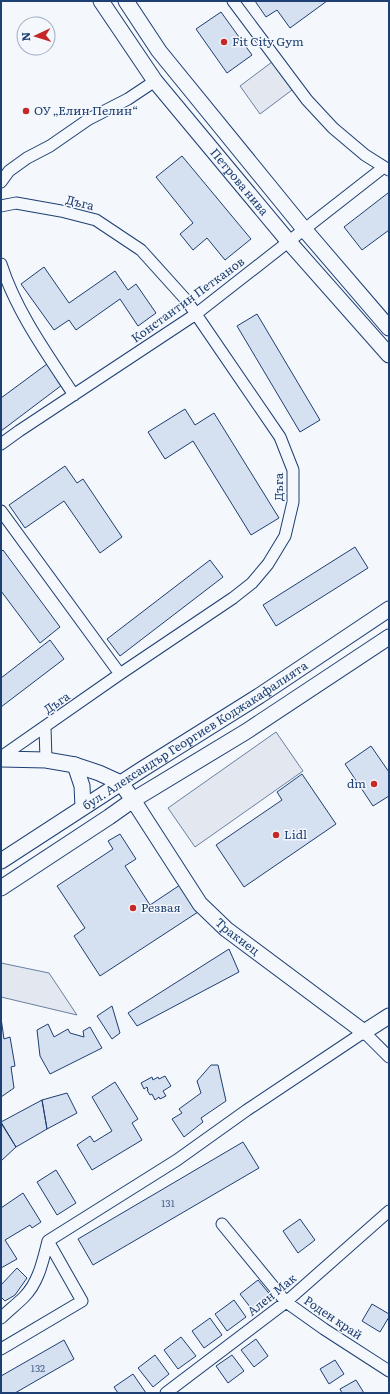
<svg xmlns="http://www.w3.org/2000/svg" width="390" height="1394" font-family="Literata,serif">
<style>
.parking{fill:#e3e8f0;stroke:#687fa3}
.building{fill:#d5e0f0;stroke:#1d3f73}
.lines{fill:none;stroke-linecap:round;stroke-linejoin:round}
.street-casing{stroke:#1d3f73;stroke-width:13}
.secondary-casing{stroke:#1d3f73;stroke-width:17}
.street{stroke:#f4f7fb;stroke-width:11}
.secondary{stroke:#f4f7fb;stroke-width:15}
.poi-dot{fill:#c62828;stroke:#f4f7fb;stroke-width:1.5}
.labels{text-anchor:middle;stroke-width:3;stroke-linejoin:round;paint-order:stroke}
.number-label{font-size:10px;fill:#4b6792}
.poi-label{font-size:12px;fill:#1d3f73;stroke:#f4f7fb;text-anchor:start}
.street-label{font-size:12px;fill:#1d3f73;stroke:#f4f7fb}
</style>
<rect width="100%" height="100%" fill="#f4f7fb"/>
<!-- parking -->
<path class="parking" d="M272,62L292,90L260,114L240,86Z
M276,732L303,771L195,847L168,808Z
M1,963L49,973L77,1015L1,997Z"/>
<!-- building -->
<path class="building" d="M255,1H327L290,28L277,10L266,17Z
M221,12L252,55L227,73L196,29Z
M182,156L251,239L225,260L207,238L193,250L180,234L193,223L156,177Z
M388,193L389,194V230L362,250L344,227Z
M44,267L69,303L115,271L128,290L136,284L156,313L138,326L120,299L76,330L69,320L54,330L21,284Z
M257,314L320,420L300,432L237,326Z
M47,364L62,385L1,431V398Z
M185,409L195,425L214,413L279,518L251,535L193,441L165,459L148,432Z
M65,466L77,483L83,479L122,537L100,553L64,501L25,528L9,505Z
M355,547L368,568L276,626L263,605Z
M3,550L60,627L40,643L1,591V552Z
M210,560L223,577L120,656L107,639Z
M50,640L64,659L1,707V678Z
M371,746L389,772V796L373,806L345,764Z
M302,774L336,824L244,887L216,845L282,800L277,792Z
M120,834L136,859L125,866L150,905L180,885L198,912L100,976L74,936L85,928L57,886L113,849L108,841Z
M229,949L239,972L137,1026L128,1013Z
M112,1006L120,1033L112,1039L97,1016Z
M1,1018L4,1039L10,1037L15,1066L11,1067L14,1088L1,1097Z
M48,1024L54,1037L68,1029L70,1033L84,1037L83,1031L90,1027L102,1048L50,1074L40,1056L37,1030Z
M211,1065H218L226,1101L201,1118L203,1122L184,1137L172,1119L182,1113L179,1109L201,1093L197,1081Z
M165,1076L171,1086L163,1091L166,1096L160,1099L159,1097L155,1100L152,1094L150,1095L147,1090H148L147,1087L144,1089L141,1083L152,1077L153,1080L158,1077L159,1079Z
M115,1082L138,1119L132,1123L142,1140L92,1170L77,1145L90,1136L94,1142L112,1131L92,1097Z
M67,1093L77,1113L47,1129L42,1100Z
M42,1100L47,1129L16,1147L1,1122Z
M1,1123L16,1147L1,1161Z
M243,1142L259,1168L93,1265L78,1239Z
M56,1170L76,1203L57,1215L37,1182Z
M23,1193L41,1222L32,1228L30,1225L5,1240L17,1259L1,1268V1208Z
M300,1219L315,1240L298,1253L283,1231Z
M17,1268L27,1278L15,1295L5,1301L1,1297V1285Z
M258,1280L272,1297L254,1312L240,1294Z
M234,1300L246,1317L227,1331L215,1314Z
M372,1304L389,1314V1317L380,1332L362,1321Z
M210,1318L222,1335L204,1348L192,1331Z
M181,1337L196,1356L178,1369L164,1350Z
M256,1339L268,1356L254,1367L241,1350Z
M64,1340L74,1359L15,1393H1V1376Z
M155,1355L169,1374L153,1387L138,1368Z
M232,1355L244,1371L228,1383L216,1366Z
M335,1360L344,1374L329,1384L320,1369Z
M133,1374L146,1393H118L114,1387Z
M356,1380L364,1393H342L340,1389Z"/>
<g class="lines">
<defs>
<path id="street" d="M233,1L307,100L333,128L365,155L389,170
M1,182L9,171L27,158L50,146L89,119L128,99L155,81
M1,206L16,203L61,211L96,220L141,250L187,301L280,437L293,470V502L285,536L268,564L252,583L233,598L120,674L1,757
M1,264C16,311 47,354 74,395
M1,444L19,431L196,314L384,167
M1,511L120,674
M45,727L46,760
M222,1224L286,1302L324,1329L389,1371
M1,1318C8,1311 17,1304 24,1297C39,1282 43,1260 48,1241
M1,1349L82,1301L48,1241L177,1160L247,1110L364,1032L389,1057
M166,1393L286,1302L389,1211"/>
<g id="secondary">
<path id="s1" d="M101,1L155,81L289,242L389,355"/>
<path d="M126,1L159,51L304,229L389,328"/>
<path id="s2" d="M1,759L46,760L75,765L99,773L121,783L133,800L200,904L226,929L364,1032L389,1016"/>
<path d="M75,765L82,786L83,807"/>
<path id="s3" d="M1,861L141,770L259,696L389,609"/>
<path d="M1,888L109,817L133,800L247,731L389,637"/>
</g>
</defs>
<!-- street casing -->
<use href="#street" class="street-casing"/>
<!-- secondary casing -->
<use href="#secondary" class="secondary-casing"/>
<!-- street -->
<use href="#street" class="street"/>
<!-- secondary -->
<use href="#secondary" class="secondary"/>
</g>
<!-- markers -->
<g class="poi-dot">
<circle cx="224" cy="42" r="4"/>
<circle cx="26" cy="111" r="4"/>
<circle cx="374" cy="784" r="4"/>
<circle cx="276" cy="835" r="4"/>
<circle cx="133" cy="908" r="4"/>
</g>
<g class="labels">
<!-- number labels -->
<g class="number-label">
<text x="168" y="1207">131</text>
<text x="38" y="1372">132</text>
</g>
<!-- poi labels -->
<g class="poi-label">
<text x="232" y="46">Fit City Gym</text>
<text x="34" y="115">ОУ „Елин Пелин“</text>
<text x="366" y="788" text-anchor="end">dm</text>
<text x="284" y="839">Lidl</text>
<text x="141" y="912">Резвая</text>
</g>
<!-- street labels -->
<g class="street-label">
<text dy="4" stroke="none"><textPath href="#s1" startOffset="228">Петрова нива</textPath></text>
<text transform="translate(80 203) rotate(14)" y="4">Дъга</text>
<text transform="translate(188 300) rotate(-36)" y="4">Константин Петканов</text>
<text transform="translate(279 487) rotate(-90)" y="4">Дъга</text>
<text transform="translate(57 703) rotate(-35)" y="4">Дъга</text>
<text dy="4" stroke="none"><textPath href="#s3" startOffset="231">бул. Александър Георгиев Коджакафалията</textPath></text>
<text dy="4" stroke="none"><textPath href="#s2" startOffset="318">Тракиец</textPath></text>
<text transform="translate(272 1295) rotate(-39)" y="4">Ален Мак</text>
<text transform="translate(333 1318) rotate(34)" y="4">Роден край</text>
</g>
</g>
<!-- border -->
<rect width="390" height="1394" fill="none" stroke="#1d3f73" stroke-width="4"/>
<!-- north arrow -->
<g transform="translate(36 36) rotate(266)"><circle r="19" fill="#f4f7fb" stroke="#9eadc5"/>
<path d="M0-3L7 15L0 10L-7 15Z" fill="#c62828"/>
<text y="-6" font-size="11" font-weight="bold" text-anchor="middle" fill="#1d3f73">N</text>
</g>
</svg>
